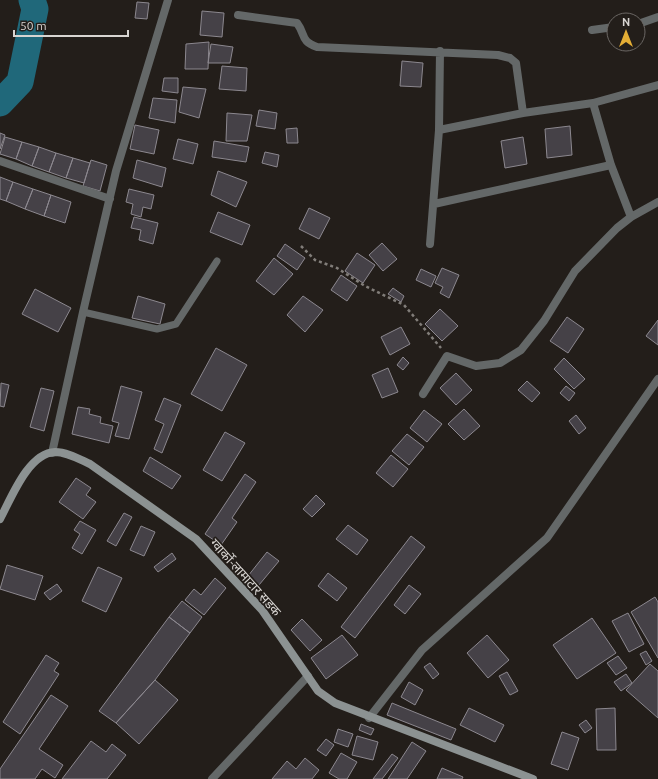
<svg xmlns="http://www.w3.org/2000/svg" width="658" height="779" font-family="Ubuntu,'Noto Sans Devanagari',sans-serif">
<style>
.lines{fill:none;stroke-linecap:round;stroke-linejoin:round}
.river{stroke:#20687a;stroke-width:27}
.building{fill:#454147;stroke:#8c888f}
.path{stroke:#817d79;stroke-width:2.5;stroke-dasharray:3 3;stroke-linecap:butt}
.lane{stroke:#646868;stroke-width:7}
.street{stroke:#646868;stroke-width:8}
.secondary{stroke:#8c9292;stroke-width:8}
.labels{text-anchor:middle;stroke-width:3.5;stroke-linejoin:round;paint-order:stroke}
.street-label{font-size:13px;fill:#d8d5d2;stroke:#231e1a}
</style>
<rect width="100%" height="100%" fill="#231e1a"/>
<g class="lines">
<!-- river -->
<path class="river" d="M0,103L20,82L35,9L32,0"/>
</g>
<!-- building -->
<path class="building" d="M137,2L149,3L147,19L135,18Z
M202,11L224,13L222,37L200,35Z
M209,42L208,69H185L186,44Z
M211,44L233,47L230,63H208Z
M402,61L423,63L421,87L400,86Z
M222,66L247,68L246,91L219,89Z
M164,78H178V93L162,91Z
M183,87L206,89L199,118L179,112Z
M153,98L177,100L175,123L149,118Z
M259,110L277,113L275,129L256,126Z
M227,113L252,115L247,141H226Z
M135,125L159,130L154,154L130,149Z
M570,126L572,155L547,158L545,129Z
M297,128L298,143H287L286,129Z
M0,133L5,135L0,149Z
M5,137L22,142L16,159L0,154Z
M523,137L527,164L505,168L501,141Z
M178,139L198,144L193,164L173,159Z
M214,141L249,147L246,162L212,157Z
M22,142L39,147L32,166L16,159Z
M39,147L56,153L49,172L32,166Z
M265,152L279,155L277,167L262,163Z
M56,153L73,158L66,178L49,172Z
M73,158L90,163L84,183L66,178Z
M91,160L107,165L100,191L83,186Z
M137,160L166,168L162,187L133,178Z
M218,171L247,182L236,207L211,195Z
M0,177L13,182L6,201L0,199Z
M13,182L33,189L25,209L6,201Z
M33,189L51,195L44,216L25,209Z
M129,189L154,195L151,209L143,207L141,217L131,214L133,204L126,202Z
M51,195L71,202L65,223L44,216Z
M309,208L330,218L319,239L299,229Z
M218,212L250,225L242,245L210,232Z
M134,217L158,223L153,244L139,240L141,230L131,228Z
M382,243L397,259L383,271L369,255Z
M285,244L305,258L297,270L277,256Z
M357,253L375,265L363,283L345,271Z
M274,258L293,274L274,295L256,281Z
M442,268L459,275L449,298L440,293L443,287L435,283Z
M421,269L436,276L431,287L416,280Z
M341,275L357,286L347,301L331,290Z
M393,288L404,296L401,302L388,294Z
M35,289L71,308L58,332L22,314Z
M138,296L165,304L160,324L132,318Z
M303,296L323,310L305,332L287,315Z
M440,309L458,326L442,341L425,324Z
M567,317L584,329L568,353L550,341Z
M658,320V345L646,336Z
M401,327L410,344L390,355L381,337Z
M216,348L247,365L222,411L191,394Z
M403,357L409,363L403,370L397,365Z
M564,358L585,379L574,389L554,369Z
M388,368L398,392L382,398L372,375Z
M456,373L472,390L456,405L440,388Z
M527,381L540,393L532,402L518,390Z
M1,383L9,385L4,407L0,406Z
M121,386L142,392L129,439L115,436L119,423L112,421Z
M566,386L575,393L569,401L560,393Z
M41,388L54,391L44,431L30,427Z
M164,398L181,405L162,453L154,449L164,424L155,420Z
M78,407L90,409L89,414L101,417L100,423L113,426L109,443L72,434Z
M464,409L480,426L464,440L448,424Z
M424,410L442,424L427,442L410,428Z
M576,415L586,428L579,434L569,421Z
M225,432L245,443L222,481L203,470Z
M407,434L424,447L409,465L392,451Z
M391,455L408,469L393,487L376,473Z
M150,457L181,476L172,489L143,471Z
M245,474L256,482L232,518L237,522L221,545L205,534Z
M76,478L91,488L86,495L96,502L83,519L59,502Z
M316,495L325,504L312,517L303,509Z
M124,513L132,517L116,546L107,541Z
M80,521L96,530L82,554L72,548L80,534L74,530Z
M348,525L368,540L357,555L336,539Z
M141,526L155,532L144,556L130,550Z
M411,536L425,547L355,638L341,627Z
M267,552L279,561L259,585L248,576Z
M172,553L176,559L158,572L154,567Z
M7,565L43,576L35,600L0,589Z
M98,567L122,578L106,612L82,601Z
M328,573L347,588L337,601L318,586Z
M215,578L226,588L204,615L185,600L194,589L201,595Z
M57,584L62,591L50,600L44,593Z
M409,585L421,594L405,614L394,605Z
M655,597L658,602V658L631,612Z
M182,601L202,617L190,633L169,617Z
M628,613L644,644L629,652L612,621Z
M169,617L190,633L155,680L116,723L99,711Z
M592,618L616,653L577,679L553,645Z
M302,619L322,640L310,651L291,630Z
M342,635L358,655L326,679L311,658Z
M487,635L509,660L488,678L467,653Z
M646,651L652,661L646,665L640,654Z
M46,655L59,663L54,671L59,674L20,734L3,722Z
M618,656L627,668L616,675L607,663Z
M430,663L439,674L433,679L424,667Z
M650,664L658,671V718L626,690Z
M507,672L518,691L510,695L499,676Z
M626,674L632,683L621,691L614,682Z
M155,680L178,700L139,744L116,723Z
M409,682L423,690L415,705L401,697Z
M51,695L68,706L39,749L63,765L55,778L42,769L35,779H0V769Z
M392,703L456,729L451,740L387,715Z
M469,708L504,725L495,742L460,725Z
M615,708L616,750H597L596,709Z
M586,720L592,728L585,733L579,725Z
M361,724L374,729L371,735L359,730Z
M338,729L353,734L348,747L334,742Z
M562,732L579,738L568,770L551,764Z
M357,736L378,742L373,760L352,755Z
M326,739L334,745L326,756L317,750Z
M91,741L106,752L112,744L126,755L107,779H62Z
M412,742L426,751L407,779H388Z
M341,753L357,762L347,779H339L329,773Z
M392,754L398,758L382,779H373Z
M305,758L319,770L312,779H272L287,761L296,769Z
M442,768L463,777L462,779H437Z"/>
<g class="lines">
<!-- path -->
<path class="path" d="M301,246L315,260L337,268L365,286L404,305L441,348"/>
<!-- lane -->
<path class="lane" d="M83,312L157,329L176,324L217,261"/>
<!-- street -->
<path class="street" d="M238,15L297,23C306,35 300,41 317,47L498,55L510,58L516,63L523,113
M638,24L658,17
M592,30L614,27
M593,103L611,165L631,217
M439,130L523,113L593,103L658,85
M0,161L110,199
M434,204L611,165
M430,244L439,130L440,51
M423,394L447,356L476,366L500,363L521,350L544,321L575,271L617,228L631,217L658,202
M52,453L83,312L116,171L168,0
M369,718L422,650L547,538L658,379
M212,779L308,676"/>
<!-- secondary -->
<path class="secondary" d="M0,519C11,499 28,453 55,452C67,452 79,459 90,464L196,539L262,610L318,691L335,703L533,779"/>
</g>
<g class="labels">
<!-- street labels -->
<g class="street-label">
<text transform="translate(246 577) rotate(48)" y="5">ग्वार्को-लामाटार सडक</text>
</g>
</g>
<!-- north arrow -->
<g transform="translate(626 32)"><circle r="19" fill="#231e1a" stroke="#6b6764"/>
<path d="M0-3L7 15L0 10L-7 15Z" fill="#e4ae35"/>
<text y="-6" font-size="11" font-weight="bold" text-anchor="middle" fill="#d8d5d2">N</text>
</g>
<!-- scale -->
<path d="M14 30v6h114v-6" fill="none" stroke="#d8d5d2" stroke-width="2"/>
<text x="20" y="30" font-size="12" fill="#d8d5d2" stroke="#231e1a" stroke-width="3" paint-order="stroke">50 m</text>
</svg>
